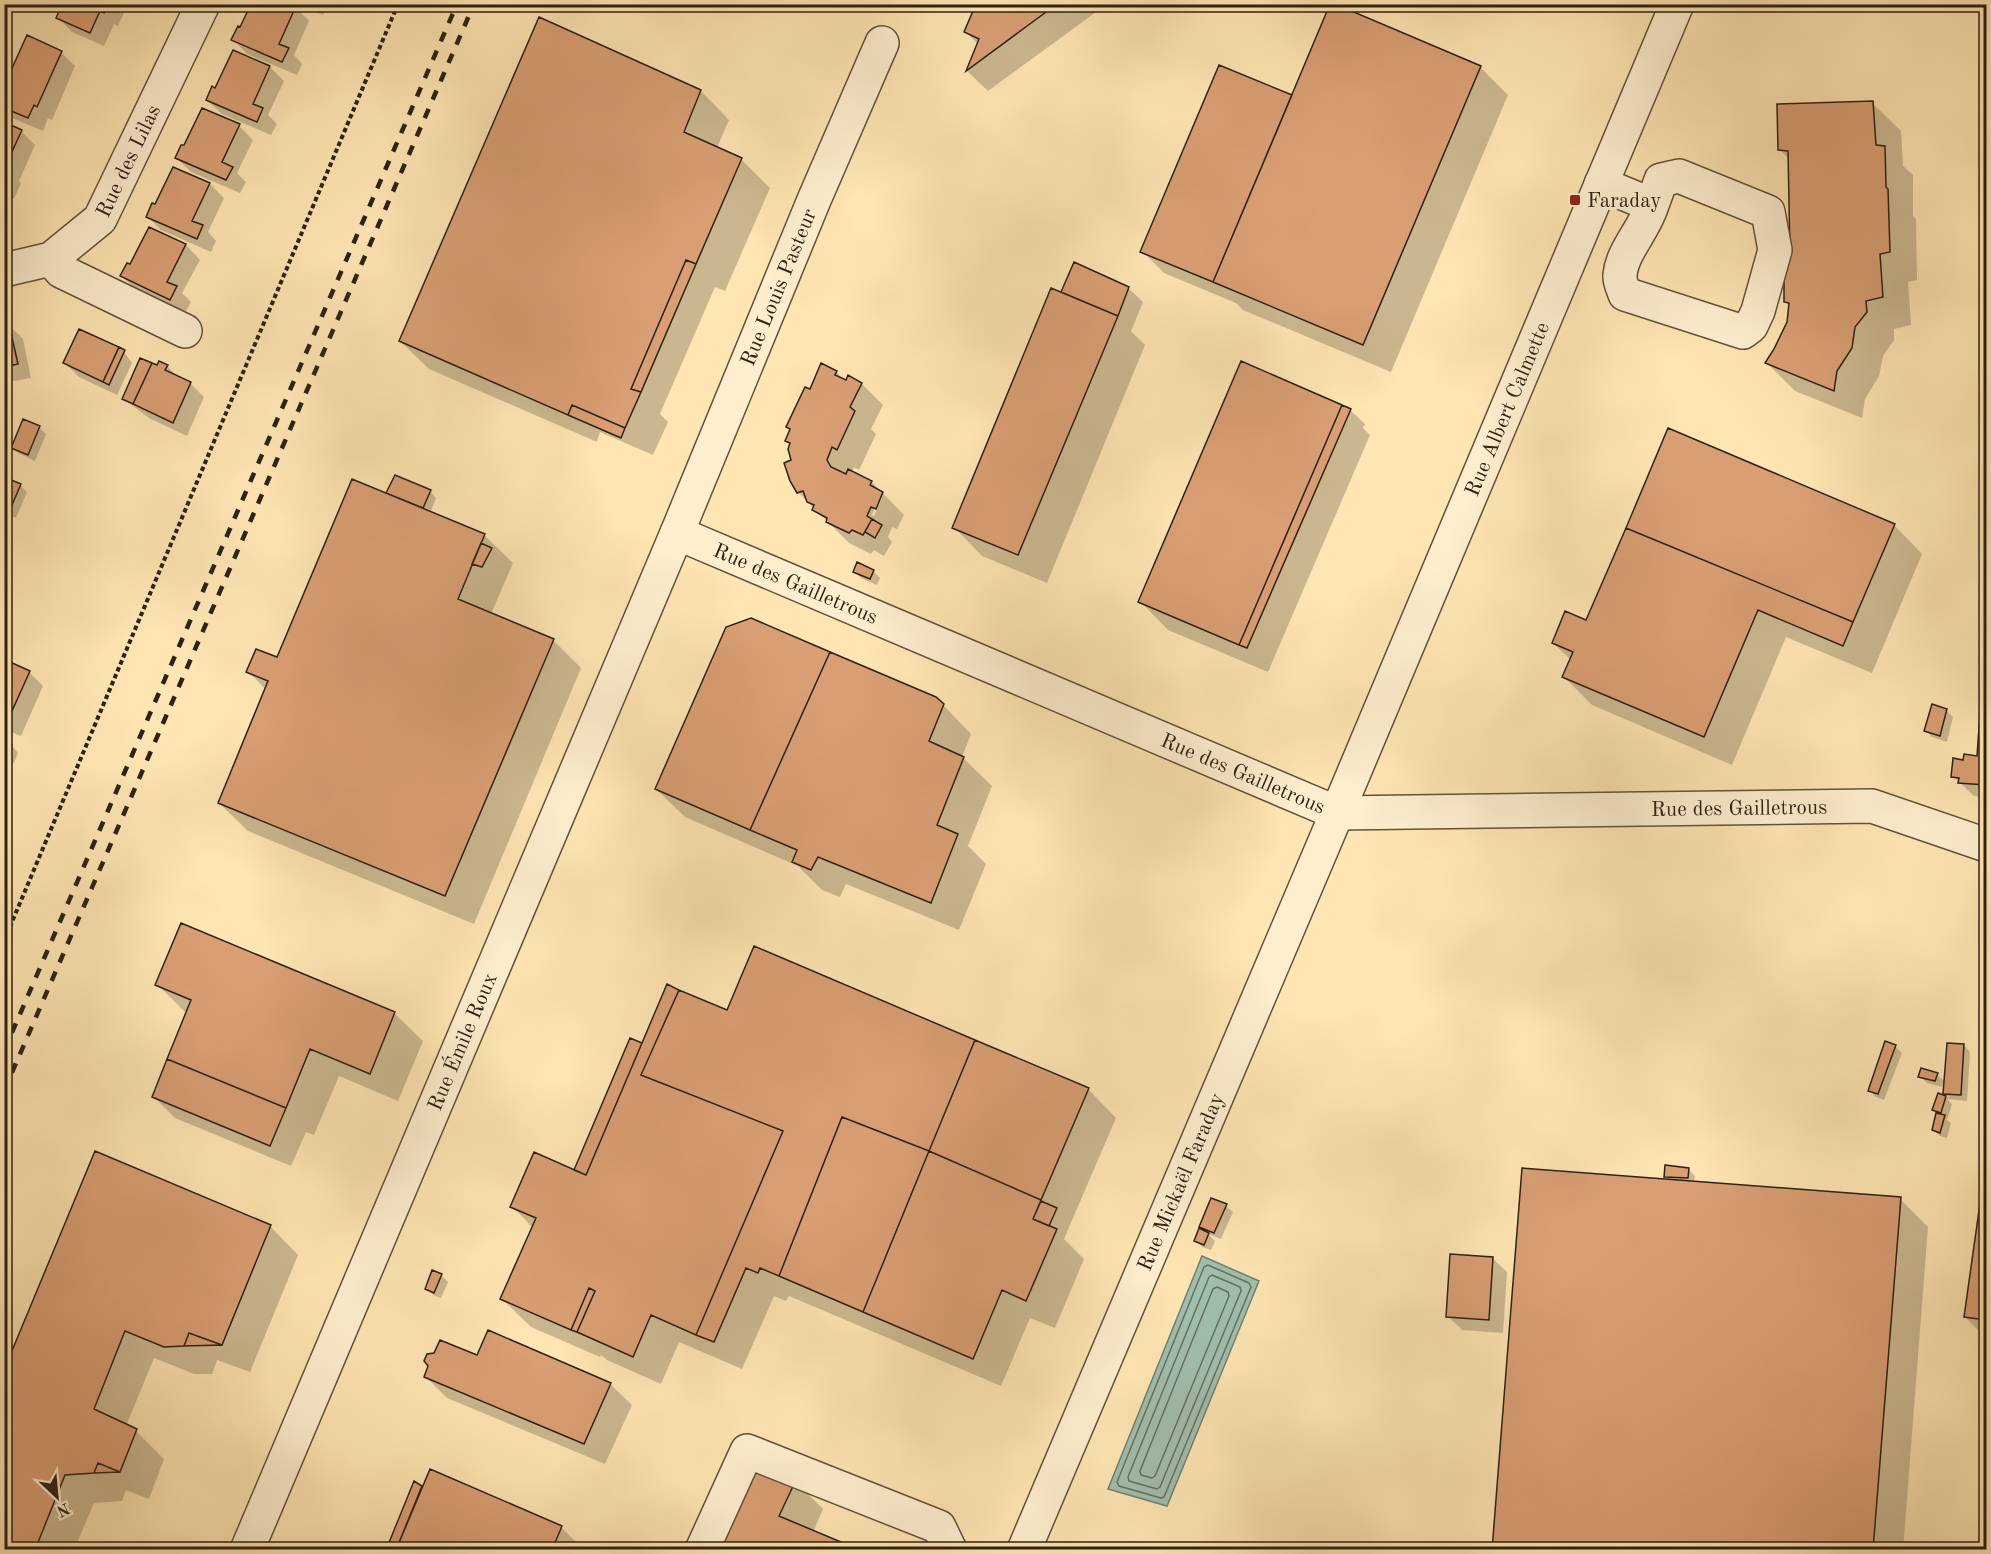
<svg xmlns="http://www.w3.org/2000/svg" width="1991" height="1554" font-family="'Old Standard TT',serif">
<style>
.water{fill:#a0bfae;stroke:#728070;stroke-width:1.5}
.shadow{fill:#0003;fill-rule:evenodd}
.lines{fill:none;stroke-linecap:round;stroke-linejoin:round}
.shore{stroke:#667060;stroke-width:1.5}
.building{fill:#d99e74;stroke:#2d2112;stroke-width:1.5}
.minor-casing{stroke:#61523a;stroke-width:36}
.path{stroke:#2d2112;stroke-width:4;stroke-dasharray:4.5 3;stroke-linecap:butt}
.minor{stroke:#feeece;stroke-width:33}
.rail{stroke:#2d2112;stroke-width:4.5;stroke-dasharray:10 10;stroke-linecap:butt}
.poi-dot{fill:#8f2418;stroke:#feeece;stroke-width:2}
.labels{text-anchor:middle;stroke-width:6;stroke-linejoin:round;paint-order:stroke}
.street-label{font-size:21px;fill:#2d2112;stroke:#feeece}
.poi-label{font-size:21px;fill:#2d2112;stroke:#feeece;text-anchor:start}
</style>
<rect width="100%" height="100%" fill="#fee5b3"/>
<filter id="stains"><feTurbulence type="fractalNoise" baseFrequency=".00333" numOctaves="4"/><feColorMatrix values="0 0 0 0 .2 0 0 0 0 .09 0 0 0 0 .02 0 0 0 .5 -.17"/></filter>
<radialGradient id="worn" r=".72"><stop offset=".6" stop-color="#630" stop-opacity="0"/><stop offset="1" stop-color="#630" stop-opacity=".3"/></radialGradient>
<!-- water -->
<path class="water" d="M1202,1256L1259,1281L1167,1506L1108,1489Z"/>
<!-- shadow -->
<path class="shadow" d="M63,4H123L121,10L124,13L118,26L114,24L104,46L72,32L58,17Z
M252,4H289L295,7L309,21L294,55L302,64L297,75L247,54L233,39L241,29Z
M299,4H328L323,15Z
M978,4H1107L988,91L967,71L978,44L966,32Z
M540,19L701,91L729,120L717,148L742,160L770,188L725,291L715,287L660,414L668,422L653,455L600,432L597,442L429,369L400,341Z
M61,52L75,66L52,120L48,118L43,131L12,118L4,110V89Z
M234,52L270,67L284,81L268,115L277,124L271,135L222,114L207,100L216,90Z
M1480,67L1508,95L1391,372L1243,310L1236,303L1164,273L1142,251L1291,96Z
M1872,103L1901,131L1903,166L1913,175V216L1916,219L1917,280L1908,282L1911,325L1894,329V340L1883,356L1879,376L1865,399L1862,418L1795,391L1767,363L1788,323L1790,307L1785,302L1792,257L1789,159L1779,149Z
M4,124L21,131L35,145L19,181L21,183L14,199L4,195Z
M239,126L253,140L237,173L246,182L240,193L191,172L177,158Z
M173,169L210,184L224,198L208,232L216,241L211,252L161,230L147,216L156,206Z
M150,229L186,245L200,260L182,293L191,302L185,313L136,290L122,276L131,266Z
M1128,288L1143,302L1131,331L1145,345L1047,583L982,556L954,527L1067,297L1063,292Z
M9,325L23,339L31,378L4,383V326Z
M124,352L132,363L117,395L79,377L65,363Z
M167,366L179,378L190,383L204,397L187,436L149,418L124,399L158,367Z
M836,372L846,382L849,377L862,384L883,405L871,429L876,434L859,470L854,467L852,473L872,482L904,515L897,529L892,527L888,537L892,542L884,556L874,550L871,554L849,543L798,492L791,445L787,440L811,390ZM880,495H883L874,516L872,515Z
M1350,410L1365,424L1363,428L1370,435L1268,672L1168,630L1140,601Z
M39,427L46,434L35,461L20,454L13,448Z
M4,479L20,485L27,492L16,518L4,513Z
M430,491L436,498L430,513L484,535L513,563L491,614L553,640L581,668L474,924L248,831L219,803L266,690L248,671L278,659L393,498L388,493Z
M1894,525L1922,554L1872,673L1786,637L1732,765L1592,705L1564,677L1571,660L1553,643L1587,622Z
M854,571H873L880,578L877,585L861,578Z
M29,672L43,686L21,736L4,729V677Z
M943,705L971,734L962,757L992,786L968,846L986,864L959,930L846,884L840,897L822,890L798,866L685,817L656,789Z
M1946,710L1953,717L1947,742L1932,737L1926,731Z
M1982,715L1986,716V797L1974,796L1953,776L1965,762L1978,758Z
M4,743L12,746L18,753L14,763L4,759Z
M157,984L394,1013L423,1041L398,1101L339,1076L314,1135L306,1132L291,1166L175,1118L153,1096L187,1014Z
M728,1012L1088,1089L1116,1118L1064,1239L1084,1259L1055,1328L1030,1318L1001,1386L789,1296L786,1301L774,1296L742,1369L679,1342L661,1384L607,1360L601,1355L600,1357L531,1327L502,1299L533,1228L512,1206L575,1172L642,1045Z
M1964,1045L1970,1052L1967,1101L1947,1099L1952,1104L1947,1120L1951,1123L1947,1138L1940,1136L1933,1130L1938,1113L1934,1110L1939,1095L1950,1098L1944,1093Z
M1895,1046L1902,1053L1884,1100L1876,1097L1869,1090Z
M1937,1075L1944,1081L1942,1087L1927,1083L1920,1076Z
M1688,1169L1695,1176L1694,1183L1900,1199L1928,1227L1903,1550H1494L1671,1181L1665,1176Z
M1985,1176L1986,1177V1338L1965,1317Z
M1226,1206L1233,1212L1221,1239L1208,1234L1215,1241L1211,1250L1202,1247L1196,1240L1207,1233L1200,1227Z
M270,1226L298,1255L250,1372L217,1360L212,1374H194L154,1358L126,1426L136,1431L164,1459L149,1499L126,1490L122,1501L94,1503L74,1550H4V1374Z
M1492,1258L1507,1272L1503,1333L1462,1330L1448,1316Z
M441,1275L448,1282L441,1298L433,1295L427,1288Z
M478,1357L610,1384L632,1405L605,1464L447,1398L426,1377Z
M795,1481L823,1509L813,1532L720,1550Z
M421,1487L561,1527L584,1550H388Z"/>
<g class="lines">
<!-- shore -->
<path class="shore" d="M1208,1265L1249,1283L1251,1287L1164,1497L1161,1498L1119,1486L1117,1482L1204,1267Z
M1212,1275L1240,1287L1241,1291L1160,1487L1157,1489L1129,1481L1128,1477L1209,1277Z
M1217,1287L1228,1292L1229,1296L1155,1476L1152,1478L1141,1475L1140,1471L1213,1289Z"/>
</g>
<!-- building -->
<path class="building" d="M62,4H108L104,13L100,11L90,33L56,18Z
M251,4L296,6L279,44L289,48L282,62L231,40L238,26L240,27Z
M976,4H1057L966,71L979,39L964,32Z
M1330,4H1335L1481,66L1363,345L1213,282Z
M539,17L701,90L684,132L742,158L696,264L686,260L631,389L641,392L625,428L572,405L568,415L399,341Z
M27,35L62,51L37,107L34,105L28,118L4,108V86Z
M233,50L270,66L253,104L263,108L257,122L206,100L212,86L215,88Z
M1219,65L1292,95L1213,282L1140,252Z
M1873,101L1876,145L1885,146L1886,187L1888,189L1890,252L1880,254L1883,297L1866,301L1867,312L1855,327L1852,348L1837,371L1834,391L1765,363L1774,349L1787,322L1789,303L1784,302V255H1790L1788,151L1778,150L1777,104Z
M202,108L240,124L222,162L233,167L226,180L175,158L181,145H184Z
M4,122L22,130L5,167L7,168L4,174Z
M173,167L210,183L192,221L203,225L197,239L146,217L152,203L155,204Z
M149,227L186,244L167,282L177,286L170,300L120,276L127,263L130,264Z
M686,260L696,264L641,392L631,389Z
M1074,262L1129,287L1118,316L1061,292Z
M1051,288L1118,316L1018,555L952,528Z
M9,324L18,364L4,367V325Z
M79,329L119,347L103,382L63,363Z
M119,347L125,350L109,385L103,382Z
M140,358L152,363L133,404L122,399Z
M159,361L168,365L165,370L191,382L173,423L133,404L152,363L157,365Z
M1241,361L1342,405L1239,645L1138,602Z
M821,363L837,371L835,375L846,380L848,375L862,383L850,407L855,411L837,450L832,447L827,460L831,467L846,474L848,469L872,481L870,485L883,492L876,509L871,507L867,516L872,519L863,535L852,530L849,533L826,522L827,518L812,510L814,505L807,502L803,491L797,493L790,481L784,463L791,460L788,449L790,443L785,441L790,429L786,427L805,387L810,389Z
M572,405L625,428L621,438L568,415Z
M1342,405L1351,409L1247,648L1239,645Z
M23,419L40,426L28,455L11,448Z
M1668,428L1895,524L1853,622L1626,528Z
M395,475L431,490L423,508L386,493Z
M4,477L21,484L9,512L4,510Z
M352,479L485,534L458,599L554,639L445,896L218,803L268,681L246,672L256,649L277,657Z
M872,519L882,525L875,538L865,532Z
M1626,528L1853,622L1843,646L1758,610L1704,737L1562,677L1573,652L1552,643L1565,611L1586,620Z
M481,543L492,548L482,567L472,564Z
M857,562L874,570L870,579L853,572Z
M751,618L830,652L750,830L655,789L726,627Z
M830,652L936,697L944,704L929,741L964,757L937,825L958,834L931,903L818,857L811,870L792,862L797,850L750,830Z
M10,662L30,671L7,722H4V673Z
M1932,704L1947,709L1940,736L1924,731Z
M1980,714H1986V785L1958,783L1959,778L1951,777L1953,758L1963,760L1964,754L1977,756Z
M4,742L12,745L8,757L4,756Z
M181,923L395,1012L370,1074L310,1049L286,1108L167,1059L191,1000L155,985Z
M754,946L975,1040L929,1151L842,1117L779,1276L760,1268L758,1273L746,1268L714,1342L696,1335L783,1131L641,1075L679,990L727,1010Z
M667,984L679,990L641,1075L783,1131L696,1335L651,1315L633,1357L577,1332L595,1291L589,1288L571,1330L500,1299L536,1218L510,1207L534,1152L586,1175Z
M630,1038L642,1043L586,1175L574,1170Z
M975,1040L1089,1088L1041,1200L929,1151Z
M1885,1041L1896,1045L1878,1094L1868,1091Z
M1947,1043L1964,1044L1961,1095L1943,1094Z
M167,1059L286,1108L270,1146L152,1097Z
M1921,1068L1938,1073L1935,1081L1918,1077Z
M1938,1093L1946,1096L1941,1113L1932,1110Z
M1936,1113L1945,1115L1940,1133L1932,1130Z
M842,1117L929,1151L863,1312L779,1276Z
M95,1151L271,1225L222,1345L189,1333L184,1346L164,1347L125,1331L94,1409L137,1429L120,1472L98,1463L94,1473L65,1475L35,1550H4V1370Z
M929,1151L1041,1200L1033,1219L1057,1229L1026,1301L1002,1290L973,1359L863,1312Z
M1665,1165L1689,1168L1688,1178L1664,1177Z
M1522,1168L1901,1197L1873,1550H1492Z
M1984,1175H1986V1320L1964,1317Z
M1211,1198L1227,1204L1214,1233L1199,1227Z
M1041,1201L1057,1208L1049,1226L1033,1219Z
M1199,1228L1209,1233L1204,1245L1194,1241Z
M1450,1254L1493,1257L1489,1320L1446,1317Z
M432,1270L442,1274L434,1293L425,1289Z
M589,1288L595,1291L577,1332L571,1330Z
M488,1330L611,1383L584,1444L424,1377L428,1366L424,1361L427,1354L434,1353L440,1340L477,1355Z
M189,1333L222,1345L184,1346Z
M754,1462L796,1480L779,1516L860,1550H718Z
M98,1463L120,1472L94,1473Z
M430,1469L562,1526L552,1550H396Z
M414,1481L422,1486L396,1550H386Z"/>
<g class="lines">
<defs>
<g id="minor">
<path d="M1601,184L1652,205C1645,229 1622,251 1620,275C1619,281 1623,288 1625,294L1743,332L1751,326L1758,311L1775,250L1768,212L1679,176L1661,180L1652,205"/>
<path d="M51,259L61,271L185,331"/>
<path id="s1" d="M4,270L51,259L100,219L203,4"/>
<path id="s2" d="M677,533L1337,813L1872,806L1986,845"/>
<path id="s3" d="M247,1550L677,533L814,200L882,43"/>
<path d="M702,1550L747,1451L939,1527L950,1550"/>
<path id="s4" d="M1024,1550L1337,813L1677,4"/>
</g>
</defs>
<!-- minor casing -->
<use href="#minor" class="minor-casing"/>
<!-- path -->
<path class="path" d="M4,941L398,4"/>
<!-- minor -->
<use href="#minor" class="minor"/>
<!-- rail -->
<path class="rail" d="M4,1051L457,4
M4,1091L474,4"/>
</g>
<!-- markers -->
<rect class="poi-dot" x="1569" y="194" width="12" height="12" rx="3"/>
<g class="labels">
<!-- street labels -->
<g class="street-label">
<text dy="7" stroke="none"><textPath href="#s1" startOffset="176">Rue des Lilas</textPath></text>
<text dy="7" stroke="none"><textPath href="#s3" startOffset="1370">Rue Louis Pasteur</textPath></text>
<text dy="7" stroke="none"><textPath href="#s4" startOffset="1239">Rue Albert Calmette</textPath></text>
<text dy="7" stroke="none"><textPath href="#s2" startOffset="129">Rue des Gailletrous</textPath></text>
<text dy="7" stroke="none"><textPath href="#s2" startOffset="615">Rue des Gailletrous</textPath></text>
<text dy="7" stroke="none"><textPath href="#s2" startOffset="1119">Rue des Gailletrous</textPath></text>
<text dy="7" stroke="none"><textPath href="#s3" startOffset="552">Rue Émile Roux</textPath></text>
<text dy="7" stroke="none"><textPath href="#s4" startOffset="400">Rue Mickaël Faraday</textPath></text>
</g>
<!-- poi labels -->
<g class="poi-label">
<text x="1587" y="207">Faraday</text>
</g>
</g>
<!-- margin -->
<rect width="1991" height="1554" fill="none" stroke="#fee5b3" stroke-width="24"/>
<rect x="6" y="6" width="1979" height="1542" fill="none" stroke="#2d2112" stroke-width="3"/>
<rect x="12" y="12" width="1967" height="1530" fill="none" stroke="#2d2112" stroke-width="1.5"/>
<!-- north arrow -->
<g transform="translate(57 1497) rotate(154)" stroke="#feeece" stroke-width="4.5" paint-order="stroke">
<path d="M0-4.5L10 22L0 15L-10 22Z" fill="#2d2112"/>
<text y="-9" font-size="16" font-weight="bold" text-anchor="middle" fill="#2d2112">N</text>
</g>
<rect width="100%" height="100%" filter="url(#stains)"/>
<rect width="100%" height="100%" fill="url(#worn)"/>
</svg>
